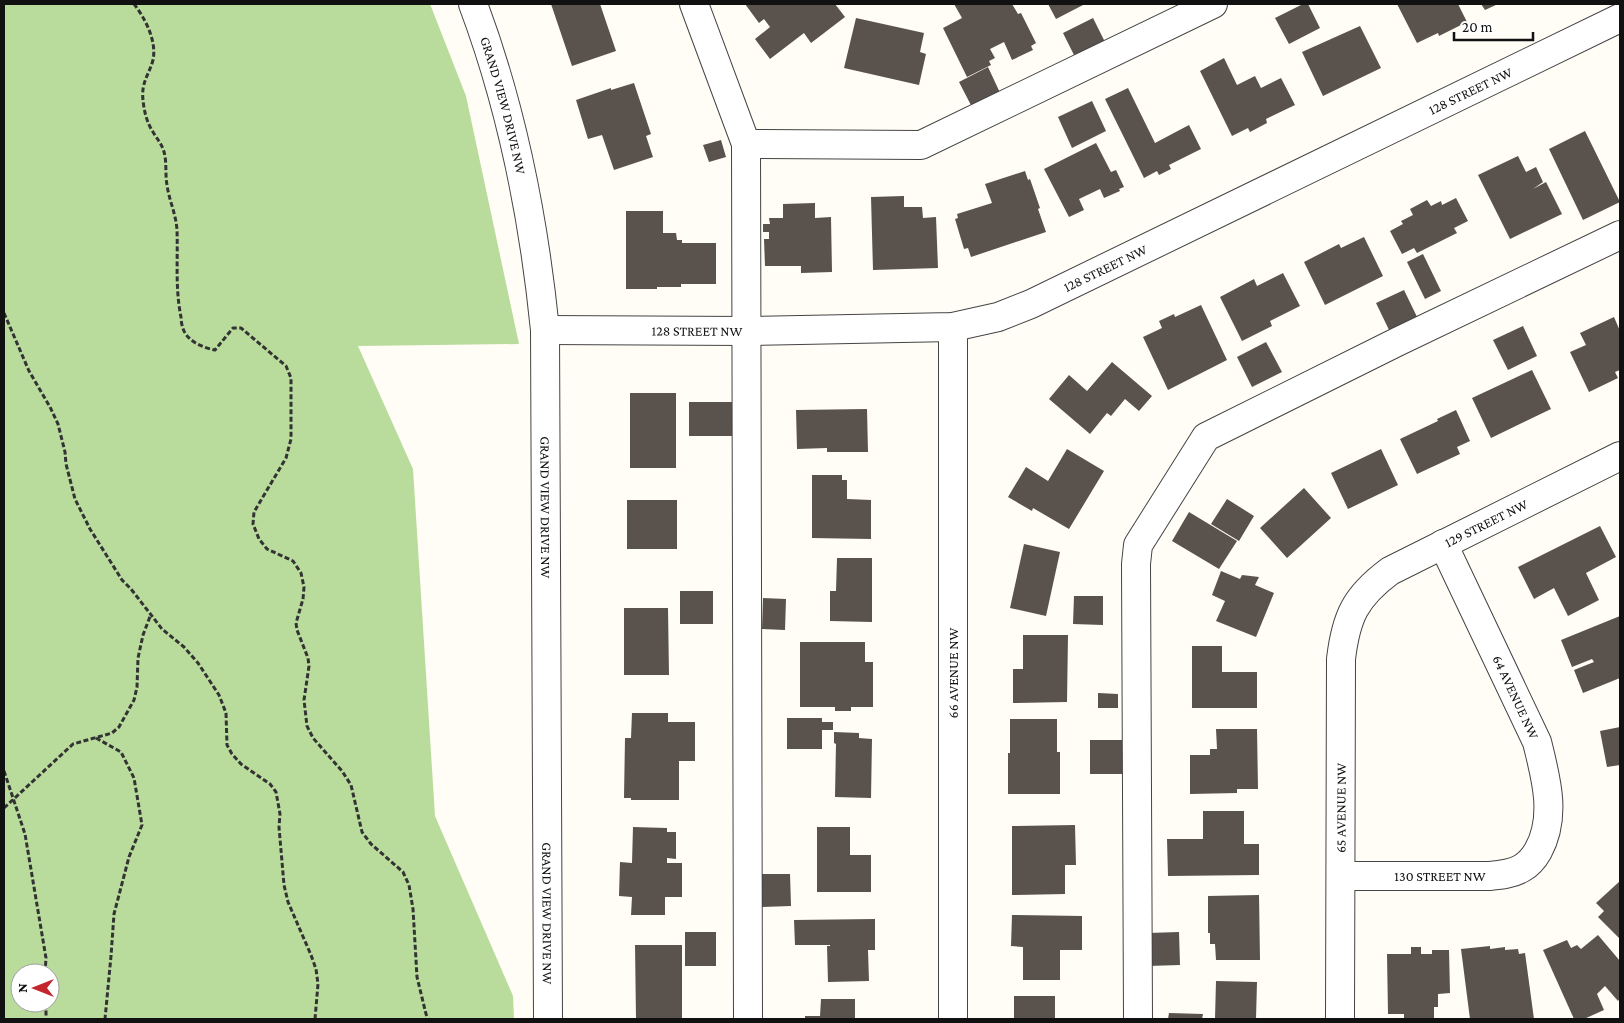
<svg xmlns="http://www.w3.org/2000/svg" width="1624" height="1023" font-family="'Crimson Pro',serif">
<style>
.forest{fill:#b9dc9c;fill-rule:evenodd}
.building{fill:#5a524d}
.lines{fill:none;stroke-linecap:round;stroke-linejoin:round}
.minor-casing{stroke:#444;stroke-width:30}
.path{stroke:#333;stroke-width:3;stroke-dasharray:5 2.5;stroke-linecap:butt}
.minor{stroke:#fff;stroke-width:28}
.labels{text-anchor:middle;stroke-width:5;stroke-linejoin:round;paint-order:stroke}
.street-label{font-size:14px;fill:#111;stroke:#fff}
</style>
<rect width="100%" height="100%" fill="#fffdf5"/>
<!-- forest -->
<path class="forest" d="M4,4H430L466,96L519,344L358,346L413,469L435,816L513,996L514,1019H4ZM20,973H50V1003H20Z"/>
<!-- building -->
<path class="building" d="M551,4H600L616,51L572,66Z
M745,4H835L845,17L811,43L804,33L770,59L755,39L770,27L764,19L759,23Z
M954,4H1012L1018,14L1021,13L1036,43L1031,46L1033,50L1012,60L1004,42L990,49L995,58L989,61L991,65L967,77L943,28L962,18Z
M1048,4H1085L1056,19Z
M1303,4H1308L1320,28L1289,44L1275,18Z
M1397,4H1458L1467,22L1439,36L1438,33L1417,43Z
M1481,4H1498L1485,10Z
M856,18L924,33L920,52L926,54L919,85L844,68Z
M1093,18L1106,44L1076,59L1063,33Z
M1360,26L1381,68L1323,96L1302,52Z
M1224,58L1237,85L1255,76L1261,88L1281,78L1295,105L1266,119L1267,123L1250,132L1248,128L1232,136L1200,71Z
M988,67L1002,97L974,111L959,82Z
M634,83L651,134L646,136L653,157L614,170L602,135L588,139L576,100L611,88V90Z
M1128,88L1155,143L1189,125L1201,149L1169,165L1171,169L1159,175L1157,171L1144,178L1105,99Z
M1092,101L1106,131L1072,148L1058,117Z
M1585,131L1620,202L1583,220L1549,149Z
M721,140L726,157L709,162L703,145Z
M1096,143L1111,172L1116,170L1124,187L1119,189L1120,191L1104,198L1100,189L1079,199L1084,210L1069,217L1044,169Z
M1518,156L1526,172L1536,167L1543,182L1533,189L1546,182L1562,214L1510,239L1478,175Z
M1025,171L1028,180L1030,179L1040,208L1038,209L1046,232L971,257L968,248L964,249L955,219L958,218L957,214L992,203L985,184Z
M904,196V207H922L923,218L936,217L938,268L873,270L871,197Z
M1456,198L1468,221L1454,228L1457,233L1417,253L1414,248L1402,254L1390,231L1403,224L1401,221L1413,215L1410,209L1427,200L1431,206L1441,201L1442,205Z
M815,203V218L831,217L832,272L801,273V266H765L764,239H769V232H763V224H770L769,218H783V204Z
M626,211H663V233H676L677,240H682V243H716V284H681V287H657V289H626Z
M1364,237L1383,276L1325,305L1304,262L1339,244L1341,248Z
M1423,254L1441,291L1425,299L1407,262Z
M1283,273L1300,306L1270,321L1272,326L1242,341L1220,297L1254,279L1257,286Z
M1404,290L1419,321L1391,334L1376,303Z
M1201,305L1227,360L1168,390L1143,337L1162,328L1159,321L1174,314L1175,317Z
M1614,317L1620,331V370L1615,372L1618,378L1589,392L1570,352L1586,345L1580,333Z
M1523,326L1537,356L1508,370L1493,340Z
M1266,342L1282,372L1252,387L1237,357Z
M1112,362L1152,396L1139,411L1125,399L1111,416L1107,413L1090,434L1049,399L1069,375L1087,391Z
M1532,370L1551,409L1491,438L1472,398Z
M630,393H676V468H630Z
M689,402H733V436H689Z
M867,409L868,452H827V448L797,449L796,410Z
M1456,410L1470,441L1457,447L1460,454L1417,474L1400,439L1438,421L1437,419Z
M1067,449L1104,471L1069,529L1033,508L1032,511L1008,497L1026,467L1048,481Z
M1381,449L1398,485L1348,509L1331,473Z
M812,475H842V480H847V499L871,500V539L812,538Z
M1304,488L1331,518L1287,558L1260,528Z
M1227,499L1254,516L1239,541L1211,524Z
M627,500H677V549H627Z
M1189,512L1237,541L1219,569L1172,541Z
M1600,526L1616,557L1586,573L1599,600L1568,616L1554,588L1534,599L1518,567Z
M1024,544L1060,552L1046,616L1010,608Z
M837,558H872V622L830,621V591H836Z
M1221,571L1240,579L1242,575L1259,577L1255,585L1274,593L1256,637L1216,621L1225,601L1212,595Z
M680,591H713V624H680Z
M1074,596H1103V625L1073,624Z
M763,598L786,599L785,630L762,629Z
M624,608H668L669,675H624Z
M1620,616V678L1583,693L1574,670L1594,662L1592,659L1572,667L1561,640Z
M1023,635H1068L1067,702L1013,703V669H1023Z
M800,642H865V662H873V707H851V711H835V707H800Z
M1192,646H1222V672H1257V708H1192Z
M1098,693L1118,694V708H1098Z
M632,713H668V722H695V761H679V800H631V798H624L625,738H631Z
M787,718H822V722H833V730H822V749H787Z
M1010,719H1057V752H1060V794H1008V753H1010Z
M1620,727V765L1607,767L1600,731Z
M1216,729H1257L1258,789H1237V793L1190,794V755H1210V749H1217Z
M834,732L859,733V738L872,739L871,798L835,797L836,744L834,743Z
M1090,740H1122V774H1090Z
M1203,811H1244V844H1259V875L1168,876L1167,839H1203Z
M1075,825L1076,865H1065V894L1012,895V826Z
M633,827L667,828V832H676V859L667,858V863H682V897H665V915H631L632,897L619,896L620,862L632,863Z
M817,827H850V855H871V892H817Z
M760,874H790L791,906L761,907Z
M1620,881V939L1598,917L1604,911L1596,903Z
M1259,895L1260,960H1216L1215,944H1210V933H1208V896Z
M1012,915L1082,916V950H1060V980H1023V947L1011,946Z
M875,919V950H868L869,981L828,982L827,946H830V945H795L794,920Z
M685,932H716V966H685Z
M1179,932L1180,965L1148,966V933Z
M1598,935L1620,961V998L1618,1001L1605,986L1597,994L1604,1010L1584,1019H1574L1543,950L1567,940L1571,948L1577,945L1581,949Z
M635,945H682V1019H636Z
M1490,946V949L1505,947V950L1518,949L1519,954L1525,953L1534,1019H1470L1461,949Z
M1411,947H1421V954H1432V950H1449L1450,993L1438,994V1007H1434V1018L1404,1019V1014H1388L1387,954H1411Z
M1216,981L1257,982L1256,1019H1215Z
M1014,996H1055V1019H1014Z
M821,999H855V1019H805V1016H820Z
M1169,1013L1203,1014L1202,1019H1168Z"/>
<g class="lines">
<defs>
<g id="minor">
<path id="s1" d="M473,4C512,108 534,220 545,330L548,1019"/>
<path d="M694,4L746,144L748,1019"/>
<path d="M746,144L921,145L1213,4"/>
<path id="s2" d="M545,330L747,331L953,327L998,317L1031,304L1620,18"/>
<path id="s3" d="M1341,876H1489C1500,875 1512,874 1522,868C1529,864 1534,858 1538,851C1557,817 1546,778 1537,742L1443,544"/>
<path d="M953,1019V327"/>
<path d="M1138,1019L1136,564L1138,545L1206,437L1397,342L1620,235"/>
<path id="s4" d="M1340,1019L1341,659C1346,617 1355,597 1390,571L1620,456"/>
</g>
</defs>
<!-- minor casing -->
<use href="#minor" class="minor-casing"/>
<!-- path -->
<path class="path" d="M134,4C145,18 157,41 153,60C149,75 141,82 143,100C144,111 147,123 153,132C157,139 162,144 164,152C167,162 165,175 167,185C169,200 176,214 177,230C178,259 175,288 181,317C181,321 182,327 184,331C189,342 204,348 215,350L233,328H241L286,366L291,378V439L286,458L254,512L253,524L259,539L267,549L293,561L301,573L304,587L303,599L296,623L297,630L308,658L309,666L304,700L307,726L313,738L342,771L351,785L362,832L371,844L403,872L409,885L413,909L417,977L426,1014L428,1019
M4,313L29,371L50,407L58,424L65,452L66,464L75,499L90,529L122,580L131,589L162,629L184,647L198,663L219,695L226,713L227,745L232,754L241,764L270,784L276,792L280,814L279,827L284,885L288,902L311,955L316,969L318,984L315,1019
M96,738L121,752L134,778L142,825L129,857L114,914L111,956L105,1019
M4,771L25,834L46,958L45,973
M4,808L73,744L112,733L119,727L134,700L137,687L138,658L143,635L151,614
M46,1003V1019"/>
<!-- minor -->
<use href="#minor" class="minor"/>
</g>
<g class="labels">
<!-- street labels -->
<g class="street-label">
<text dy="5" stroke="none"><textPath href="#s2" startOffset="978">128 STREET NW</textPath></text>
<text dy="5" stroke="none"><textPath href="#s1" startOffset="106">GRAND VIEW DRIVE NW</textPath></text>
<text dy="5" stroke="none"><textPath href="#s2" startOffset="572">128 STREET NW</textPath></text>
<text dy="5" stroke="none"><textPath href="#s2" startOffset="152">128 STREET NW</textPath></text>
<text dy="5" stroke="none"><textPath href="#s1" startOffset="512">GRAND VIEW DRIVE NW</textPath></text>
<text dy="5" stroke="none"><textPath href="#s4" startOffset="572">129 STREET NW</textPath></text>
<text transform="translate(953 673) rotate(-90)" y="5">66 AVENUE NW</text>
<text transform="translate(1516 697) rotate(65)" y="5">64 AVENUE NW</text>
<text dy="5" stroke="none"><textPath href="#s4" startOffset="211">65 AVENUE NW</textPath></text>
<text dy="5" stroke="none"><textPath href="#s3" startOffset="99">130 STREET NW</textPath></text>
<text dy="5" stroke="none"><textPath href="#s1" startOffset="918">GRAND VIEW DRIVE NW</textPath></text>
</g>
</g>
<!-- border -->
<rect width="1624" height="1023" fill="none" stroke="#111111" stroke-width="10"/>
<!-- north arrow -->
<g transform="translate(35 988) rotate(270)"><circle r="24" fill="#ffffff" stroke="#a0a0a0"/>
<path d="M0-4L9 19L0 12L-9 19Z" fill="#c4262e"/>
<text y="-8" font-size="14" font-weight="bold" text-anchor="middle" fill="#111111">N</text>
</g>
<!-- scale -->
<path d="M1454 32v8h79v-8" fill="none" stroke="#111111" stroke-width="2.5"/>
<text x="1462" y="32" font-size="15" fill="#111111" stroke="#ffffff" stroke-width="4" paint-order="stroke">20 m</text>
</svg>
